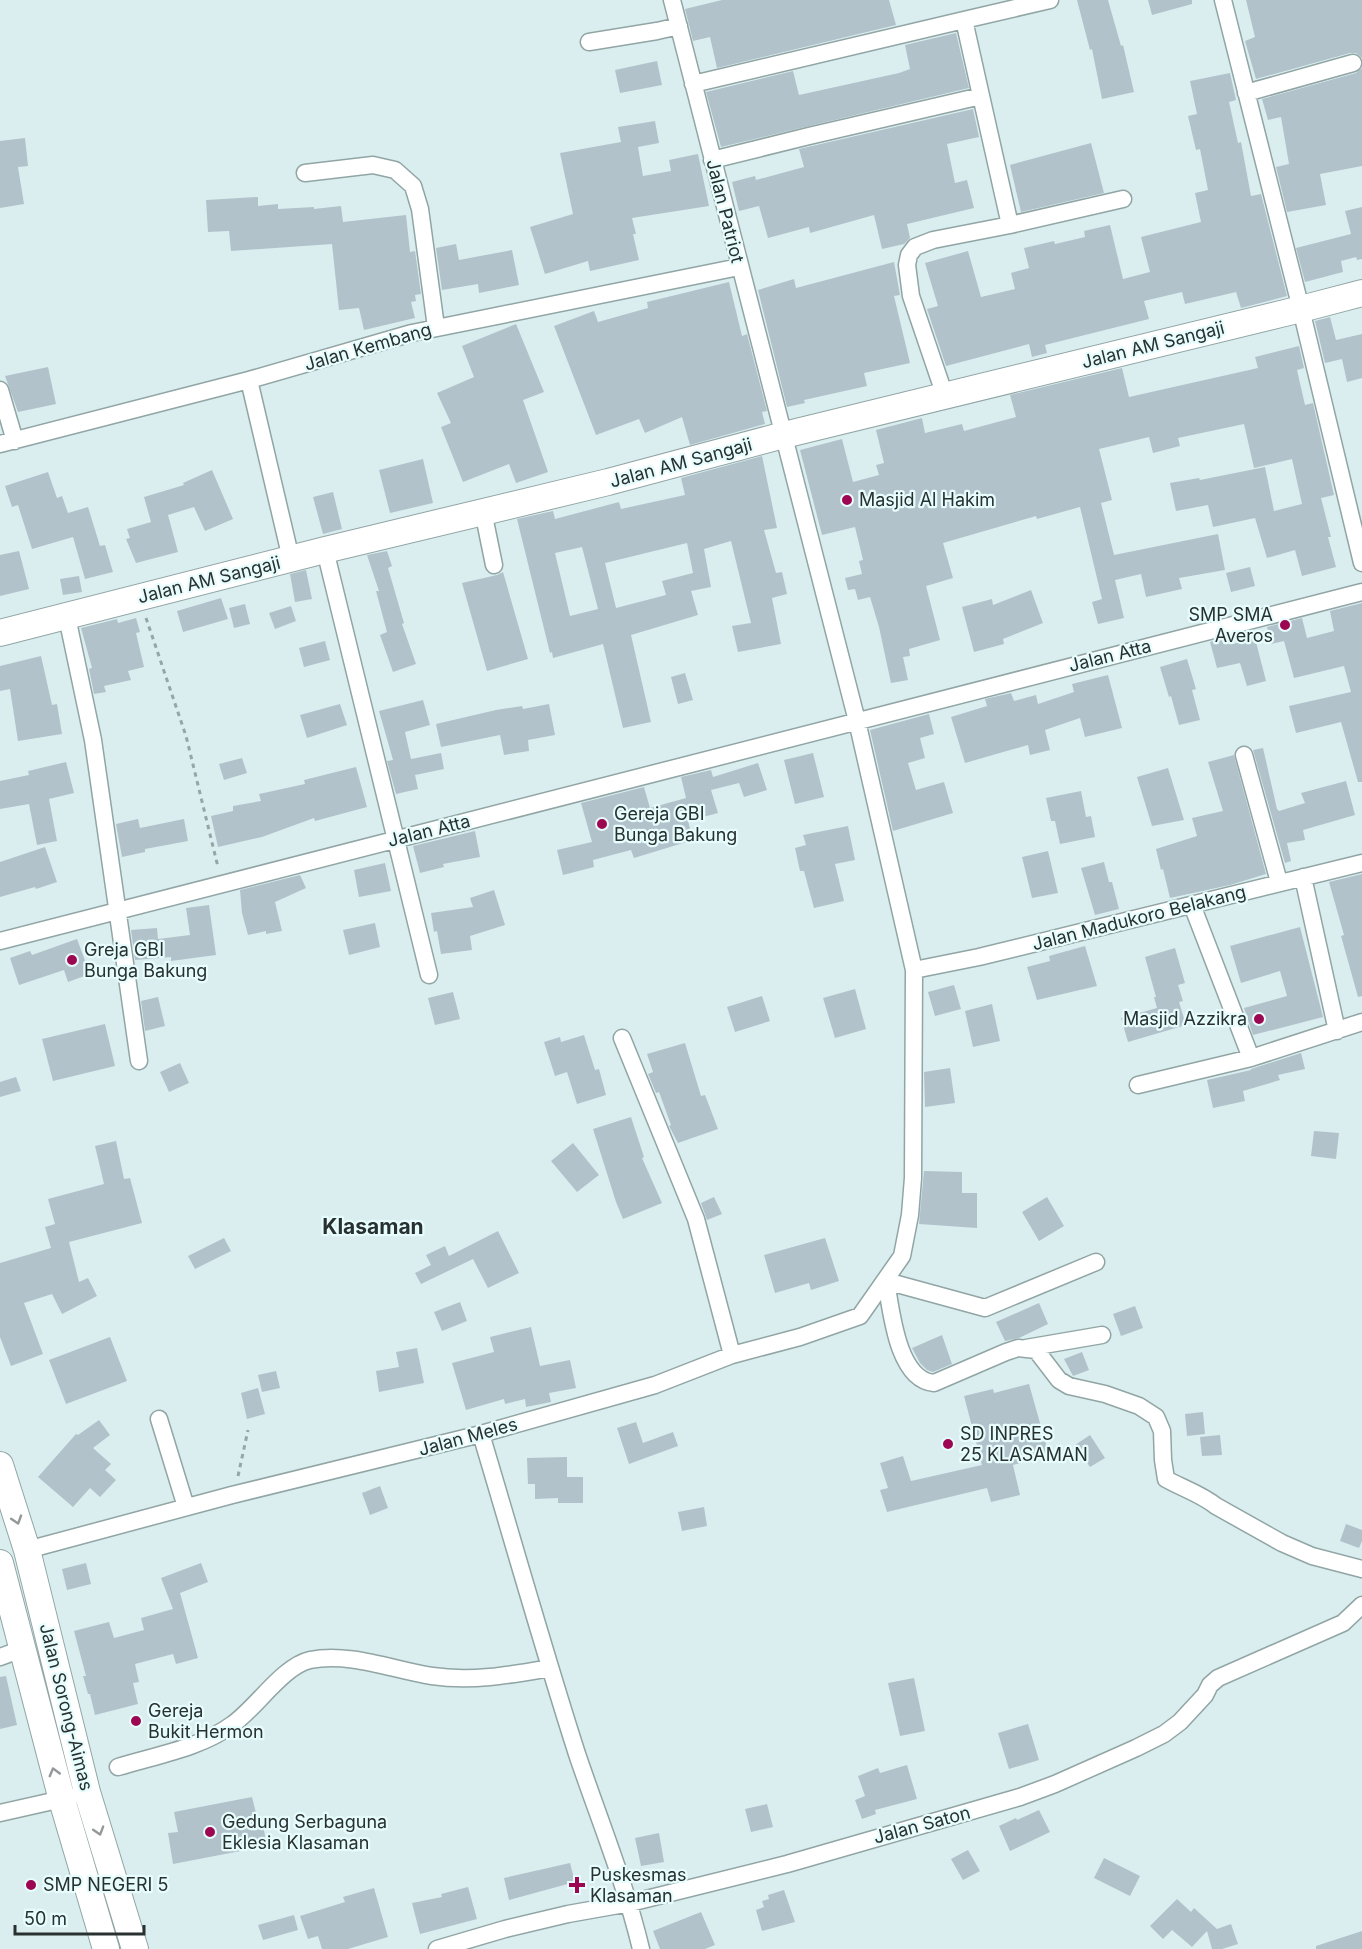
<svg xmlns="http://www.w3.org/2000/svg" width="1362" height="1949" font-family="Inter,sans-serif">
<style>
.building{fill:#b2c2cb;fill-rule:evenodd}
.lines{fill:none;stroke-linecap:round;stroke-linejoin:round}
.minor-casing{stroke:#91a5a5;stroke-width:19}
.highway-casing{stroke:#91a5a5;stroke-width:28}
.path{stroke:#96a5a6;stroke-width:3;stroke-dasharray:4.5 4.5;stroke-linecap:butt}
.minor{stroke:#fff;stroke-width:16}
.highway{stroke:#fff;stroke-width:26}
.oneway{stroke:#949898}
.poi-dot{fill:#9d0751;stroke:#e7fcfc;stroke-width:2}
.labels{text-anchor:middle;stroke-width:4.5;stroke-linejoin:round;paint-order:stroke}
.street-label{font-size:18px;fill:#283030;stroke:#e7fcfc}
.poi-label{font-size:18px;fill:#283030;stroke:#e7fcfc;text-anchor:start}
.quarter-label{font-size:21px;font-weight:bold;fill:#283030;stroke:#e7fcfc}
</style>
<rect width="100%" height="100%" fill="#daeeef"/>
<!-- building -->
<path class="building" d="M722,0H889L896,25L717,68L710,37L693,41L685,9Z
M1077,0H1108L1121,46L1123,45L1134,92L1102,99L1092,49L1090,50Z
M1148,0H1192V4L1152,15Z
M1246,0H1362V58L1356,53H1350L1256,79L1245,41L1255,37Z
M956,33L969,88L721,147L706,92L793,71L799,95L899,73L910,69L905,45Z
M657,61L662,85L620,93L615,70Z
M1362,68V166L1320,174L1326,205L1287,212L1276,167L1289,164L1281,117L1268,120L1262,99L1356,73Z
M1230,73L1236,100L1229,102L1238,143L1241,142L1251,196L1261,194L1287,296L1241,308L1236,292L1185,304L1182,292L1144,301L1149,319L1045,345L1047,353L1032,357L1029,344L946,366L927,309L938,306L925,263L968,251L981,297L1015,289L1011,273L1029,268L1024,248L1054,241L1055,244L1085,237L1084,231L1110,225L1123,279L1150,272L1141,237L1201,222L1195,193L1208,190L1200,149L1196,150L1188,116L1197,114L1190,81Z
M973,109L979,137L947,144L955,183L967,180L974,208L907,224L910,238L904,244L882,249L874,215L810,233L809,227L768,238L759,206L739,211L732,182L755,176L756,180L804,167L799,149Z
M655,121L659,143L638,147L643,176L671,171L669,160L698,154L709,206L632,218L636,234H633L639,260L590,271L588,261L545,274L530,227L573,214L560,153L621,142L618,127Z
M25,138L28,166L18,167L24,204L0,208V141Z
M1091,143L1104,193L1021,212L1010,165Z
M258,197V206L278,204V209L314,207V209L341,206L343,222L406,215L410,252L415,251L421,294L415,295L416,301L411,302L415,318L364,330L359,308L339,310L332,244L231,251L229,231L208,232L206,200Z
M1362,207V259L1357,260L1356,257L1341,261L1343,272L1305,282L1296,248L1351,234L1345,211Z
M456,244L459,260L512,250L519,285L479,293L478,284L442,290L436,248Z
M894,262L900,295L894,296L910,363L864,373L867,386L804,400L805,403L787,407L758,290L794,279L796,288Z
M729,282L742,336L747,334L767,411L762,412L765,424L690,445L682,417L645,433L639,419L596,435L554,326L594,311L598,322L648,308L647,302Z
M1330,317L1336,340L1362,334V378L1347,382L1342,359L1325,363L1315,321Z
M516,324L544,392L523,400L548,472L516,483L509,464L463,482L441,427L451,423L437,393L474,377L462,346Z
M1299,346L1304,368L1297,370L1305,405L1313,403L1334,495L1321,498L1331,537H1328L1336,567L1302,576L1295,550L1267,558L1255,518L1213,527L1208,505L1176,511L1170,483L1199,478L1200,480L1265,467L1274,511L1302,504L1292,459L1254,468L1244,424L1178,438L1180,446L1153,453L1149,437L1099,449L1112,500L1101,503L1114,555L1218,534L1225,570L1179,578L1182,589L1146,597L1141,574L1115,580L1124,618L1098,624L1092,602L1102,599L1080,507L1037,519L1036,516L943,543L953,578L926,586L940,640L909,649L910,656L903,657L908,680L891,683L879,627L870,597L858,600L855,589L848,590L845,578L862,574L859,561L863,560L855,527L822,535L800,450L842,439L853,482L879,475L876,465L884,463L876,430L922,418L925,433L962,424L964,431L1016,417L1010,395L1122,368L1129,397L1258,368L1255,357Z
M48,367L56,404L18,412L5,376Z
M762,456L777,528L764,530L776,573L782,572L787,594L772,598L781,644L738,652L732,626L751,623L731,541L704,549L711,587L691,591L698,615L631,635L651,722L623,728L603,644L553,658L552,652L550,653L517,519L553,511L555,519L619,502L621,509L685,495L681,478ZM687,543L693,573L662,581L666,595L616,608L605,563ZM582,547L598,609L570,616L555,553Z
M423,459L433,503L390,513L379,470Z
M212,470L233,519L205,531L194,507L168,515L178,552L136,563L126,539L130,538L127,529L151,522L144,497L184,485L183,483Z
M48,472L57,498L62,496L68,513L88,507L100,546L105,545L113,572L85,579L73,537L32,549L18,505L12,507L5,486Z
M333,492L342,529L323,534L313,497Z
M19,551L29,589L0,596V555Z
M387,551L392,566L388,568L404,623L402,624L416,664L393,672L380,635L387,632L376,591H379L367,555Z
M1250,567L1255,586L1231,592L1226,573Z
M306,570L312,599L295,602L290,574Z
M503,572L528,659L487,671L462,583L497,575Z
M79,576L82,592L63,595L60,579Z
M1031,590L1043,623L1003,639L1004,644L974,652L962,607L992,599L993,605Z
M221,598L228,619L183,632L177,611Z
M1362,603V782H1358L1341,722L1296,733L1289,706L1351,692L1344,666L1294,678L1284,641L1271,644L1267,627L1302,618L1307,638L1334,631L1330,611Z
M245,604L250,624L234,628L229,608Z
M291,606L296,621L275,629L269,613Z
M136,618L140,632L136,633L144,667L128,671L131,680L104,686L106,692L94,694L89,669L92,668L81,628L117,619L118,623Z
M1231,636L1233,644L1255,638L1266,681L1247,686L1240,663L1217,668L1210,642Z
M325,641L330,660L304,667L299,648Z
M41,656L52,705L57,704L62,734L18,741L10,689L0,691V666Z
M1187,659L1196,689L1192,690L1200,720L1179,725L1171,696L1169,697L1160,667Z
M685,673L693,700L678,704L671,677Z
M1108,675L1122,728L1085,737L1080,718L1045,730L1050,750L1030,755L1028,745L965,763L951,717L987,706L985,699L1011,693L1014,701L1036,695L1038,704L1074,692L1072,684Z
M423,700L430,725L405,732L411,759L441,753L444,769L415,775L418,789L396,794L387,761L393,760L379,711Z
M340,704L347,725L307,738L300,715Z
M549,704L555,735L528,740L529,751L504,755L500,735L441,747L436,724L496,710L522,706L523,709Z
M929,714L934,734L920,738L925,758L908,763L916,790L944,782L953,813L893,831L870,730Z
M1263,748L1277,809L1279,811L1305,803L1301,793L1346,781L1355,815L1303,830L1305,840L1287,843L1291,861L1285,863L1253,750Z
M813,753L824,797L795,804L784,760Z
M1234,755L1266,874L1230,885L1170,898L1163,869L1161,870L1156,849L1197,836L1192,818L1223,811L1208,762Z
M242,758L247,773L224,780L219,764Z
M66,762L74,793L49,799L57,841L37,845L29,804L0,809V781L29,775L28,771Z
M758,763L767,790L744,797L739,783L711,790L718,813L688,821L693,840L634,858L631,850L593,860L594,867L563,875L557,850L592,842L581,803L644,787L650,808L686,798L681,777L711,770L713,777Z
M356,767L367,807L315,821L314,818L262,837L218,847L211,816L233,811V806L261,801L259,794L305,784L304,780Z
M1168,768L1184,820L1152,826L1137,777Z
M1081,791L1086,817L1091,816L1095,837L1060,844L1055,821H1051L1046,798Z
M138,819L140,828L184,819L188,841L145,849V852L122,857L116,824Z
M848,826L855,860L835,864L844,901L814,908L804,871H800L795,848L806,845L803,835Z
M475,831L480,857L443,864L444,867L420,873L413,846Z
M45,847L57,882L36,889L35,887L0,897V862Z
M1048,851L1058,893L1032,898L1022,857Z
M1104,862L1109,882H1112L1119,909L1095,915L1081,868Z
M385,863L391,891L359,897L354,870Z
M1362,874V996L1358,997L1341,936L1344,935L1329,882Z
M300,875L306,888L275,902L282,931L266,934V931L248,935L242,913L240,890Z
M494,890L505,925L470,936L472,950L441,954L437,931L434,932L431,913L473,907L470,898Z
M209,905L216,955L171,961V957L135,960L131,930L157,928L158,939L190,935L186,908Z
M375,923L380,947L349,955L343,930Z
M1300,927L1323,1017L1253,1035L1244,1008L1287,996L1280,971L1241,983L1230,946Z
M77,939L90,974L68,982L64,970L19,985L10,958L30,951L32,955Z
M1085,946L1097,986L1037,1000L1027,967L1050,961L1049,956Z
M1175,948L1185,983L1178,985L1183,1001L1179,1002L1186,1025L1128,1042L1121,1018L1157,1008L1154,997H1156L1145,957Z
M954,985L961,1009L935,1016L928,992Z
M855,989L866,1029L835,1038L823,998Z
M453,992L460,1019L435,1025L428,998Z
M762,996L770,1021L735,1032L727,1007Z
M158,997L165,1026L145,1031L141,1001Z
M992,1004L1000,1041L973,1047L965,1011Z
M105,1024L115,1066L53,1081L42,1039Z
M584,1035L595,1070L599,1069L606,1095L577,1104L567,1072L555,1076L544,1042L560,1037L561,1042Z
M685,1043L701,1096L705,1095L718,1129L678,1143L669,1126L671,1125L659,1092L656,1093L648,1074L653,1072L647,1054Z
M1301,1053L1305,1069L1278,1075L1280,1080L1243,1091L1245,1101L1213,1108L1207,1080L1251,1070V1069Z
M180,1063L189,1083L169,1092L160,1072Z
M950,1068L955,1103L925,1107L924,1072Z
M16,1077L21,1091L0,1097V1082Z
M631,1117L644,1157L642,1158L662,1203L623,1219L616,1202L593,1129Z
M1314,1131L1339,1133L1336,1159L1311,1156Z
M116,1141L124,1179L130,1178L142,1223L69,1242L79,1282L88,1278L97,1296L62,1314L52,1294L24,1303L43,1354L11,1366L0,1337V1263L51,1248L45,1227L55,1224L48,1199L104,1184L95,1146Z
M573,1143L599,1175L577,1192L551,1161Z
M924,1171L962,1172V1193H977V1228L919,1224Z
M714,1197L722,1214L707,1220L701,1203Z
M1047,1197L1064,1226L1039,1241L1022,1212Z
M498,1231L519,1273L488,1288L473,1259L421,1284L415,1273L431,1265L426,1255L445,1246L449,1256Z
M224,1238L231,1251L195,1269L188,1256Z
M825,1238L839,1281L811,1290L809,1283L775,1293L764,1255Z
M460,1302L467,1321L442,1331L434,1312Z
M1039,1303L1048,1324L1019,1338L1005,1341L996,1322Z
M1135,1306L1143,1328L1121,1336L1113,1314Z
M531,1327L540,1366L570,1360L576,1388L549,1393L551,1402L526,1407L525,1399L505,1404L504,1399L466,1410L452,1363L494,1352L490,1337Z
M942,1335L952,1364L933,1372L927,1370L920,1363L912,1348Z
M110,1337L127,1381L66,1404L49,1360Z
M417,1348L424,1383L379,1392L376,1371L399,1367L396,1352Z
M1082,1352L1089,1370L1073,1376L1064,1359Z
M276,1371L280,1388L262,1392L258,1375Z
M1029,1384L1049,1455L1013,1465L1020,1495L991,1502L987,1488L887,1512L880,1490L888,1488L880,1463L903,1456L911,1481L982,1465L964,1396L993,1389L994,1393Z
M258,1388L265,1414L247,1419L241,1393Z
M1203,1412L1205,1434L1187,1436L1185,1414Z
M99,1420L110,1435L93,1448L111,1464L105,1470L116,1480L100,1497L90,1488L73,1507L38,1477L76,1434L78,1435Z
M636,1422L643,1443L673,1432L678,1446L629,1464L617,1428Z
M1090,1435L1105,1458L1090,1467L1075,1445Z
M1220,1435L1222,1455L1202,1456L1200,1437Z
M567,1457V1477H583V1503H558V1498L535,1499V1484H528L527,1458Z
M380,1486L388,1508L370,1515L362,1493Z
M704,1507L707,1526L682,1531L678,1512Z
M1346,1524L1362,1530V1541L1359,1548L1340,1541Z
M86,1563L91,1584L67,1590L62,1569Z
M201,1563L208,1582L180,1593L198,1658L176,1664L173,1654L135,1664L139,1682L133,1683L138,1704L95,1715L90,1694H88L83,1676H86L74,1631L109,1622L114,1638L144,1630L141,1618L173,1609L161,1578Z
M6,1676L17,1725L0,1729V1677Z
M914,1678L925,1731L900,1736L888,1683Z
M1028,1724L1039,1760L1009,1769L998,1733Z
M907,1765L917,1799L875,1810L876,1814L862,1819L855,1800L865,1796L858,1776L878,1768L880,1773Z
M252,1797L258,1821L262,1820L266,1841L250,1844L251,1849L173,1864L168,1833L178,1832L174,1812Z
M767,1804L773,1827L751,1832L745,1809Z
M1039,1810L1050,1832L1010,1851L999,1826L1016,1818L1017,1820Z
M659,1833L664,1862L641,1866L635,1838Z
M968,1850L980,1871L963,1880L951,1859Z
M1104,1858L1140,1876L1130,1896L1094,1878Z
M570,1863L575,1882L509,1900L504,1878Z
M468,1887L477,1919L420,1934L412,1903L442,1897L441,1894Z
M374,1888L388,1937L348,1949H322L318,1936L308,1939L300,1916L345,1902L343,1897Z
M784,1890L795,1922L762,1931L756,1910L764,1907L762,1901L769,1899L768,1895Z
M1177,1899L1191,1912L1194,1908L1217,1929L1231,1924L1238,1944L1222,1949H1212L1207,1931L1192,1947L1172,1930L1163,1939L1150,1926Z
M701,1912L715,1945L705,1949H660L653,1931Z
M294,1915L298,1930L263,1940L258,1925Z
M1362,1931V1949H1316V1946Z"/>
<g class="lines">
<defs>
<path id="minor" d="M1223,0L1301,309L1362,563
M964,20L1050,0
M589,42L657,31L679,26
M693,84L964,20L1010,225
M1246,93L1353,63
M712,160L809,136L981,96
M305,173L373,165L395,170L413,186L420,209L436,327
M249,380L291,559
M0,390L15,441
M945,396L911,296L907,265L909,255L915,247L933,240L1010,225L1123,199
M0,444L249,380L412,333L739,267
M483,511L494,565
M325,550L429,975
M67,617L93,740L139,1061
M1244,755L1279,882
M1303,877L1337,1031
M1192,905L1251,1058L1362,1022
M0,941L1362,592
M914,970L979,957L1362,863
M622,1038L696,1219L732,1355
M1138,1085L1251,1058
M886,1281C891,1309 897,1380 934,1383L1006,1352L1018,1348L1036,1350L1059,1380L1069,1386L1105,1394L1139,1406L1156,1417L1162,1431L1163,1460L1166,1479C1182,1488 1201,1494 1216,1506L1282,1543L1312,1556L1362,1569
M886,1281L985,1308L1096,1262
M1026,1348L1102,1335
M159,1419L186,1507
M481,1434C513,1541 543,1648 577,1754C599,1819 625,1882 641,1949
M27,1550L232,1495L481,1434L655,1385L732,1355L800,1337L860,1316L902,1256L910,1215L913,1178L914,970L857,721L672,0
M0,1657L22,1649
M118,1767C157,1755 201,1748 233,1724C256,1708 283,1666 310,1660C350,1652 393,1670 432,1676C472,1682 510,1675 550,1668
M0,1813L71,1797
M437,1949L505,1929L568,1914L630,1903L787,1864L1020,1797L1055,1784L1136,1748L1164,1734L1180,1722L1205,1695L1210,1685L1218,1678L1343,1623L1362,1605"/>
<path id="highway" d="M0,633L325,550L608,482L784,435L1301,309L1362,293
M0,1465L27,1550L87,1792L135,1949
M0,1563L62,1800L106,1949"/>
</defs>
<!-- minor casing -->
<use href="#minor" class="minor-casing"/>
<!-- highway casing -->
<use href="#highway" class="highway-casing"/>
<!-- path -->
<path class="path" d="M146,618L186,736L218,867
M238,1476L248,1430"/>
<!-- minor -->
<use href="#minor" class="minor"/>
<!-- highway -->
<use href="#highway" class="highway"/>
</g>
<!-- one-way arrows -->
<defs><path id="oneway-chevron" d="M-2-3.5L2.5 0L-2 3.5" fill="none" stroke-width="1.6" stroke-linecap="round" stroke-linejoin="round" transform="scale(1.5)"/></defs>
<g class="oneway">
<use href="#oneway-chevron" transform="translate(17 1520) rotate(72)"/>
<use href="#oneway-chevron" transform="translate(54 1772) rotate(-105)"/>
<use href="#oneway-chevron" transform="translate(99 1831) rotate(73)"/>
</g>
<!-- markers -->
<g class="poi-dot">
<circle cx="847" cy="500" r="6"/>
<circle cx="1285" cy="625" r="6"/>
<circle cx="602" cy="824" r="6"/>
<circle cx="72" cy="960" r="6"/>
<circle cx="1259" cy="1019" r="6"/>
<circle cx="948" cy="1444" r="6"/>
<circle cx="136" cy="1721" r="6"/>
<circle cx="210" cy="1832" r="6"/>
<circle cx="31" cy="1885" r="6"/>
<path d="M574 1876h6v6h6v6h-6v6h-6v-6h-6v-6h6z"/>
</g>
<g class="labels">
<!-- street labels -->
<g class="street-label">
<text transform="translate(725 211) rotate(76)" y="6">Jalan Patriot</text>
<text transform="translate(1153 345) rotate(-14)" y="6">Jalan AM Sangaji</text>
<text transform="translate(368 347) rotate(-16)" y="6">Jalan Kembang</text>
<text transform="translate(681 463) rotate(-15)" y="6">Jalan AM Sangaji</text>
<text transform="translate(209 580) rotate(-14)" y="6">Jalan AM Sangaji</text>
<text transform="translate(1110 656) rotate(-14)" y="6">Jalan Atta</text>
<text transform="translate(429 831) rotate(-14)" y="6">Jalan Atta</text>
<text transform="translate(1139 918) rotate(-14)" y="6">Jalan Madukoro Belakang</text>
<text transform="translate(468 1437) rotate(-15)" y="6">Jalan Meles</text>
<text transform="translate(66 1707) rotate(76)" y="6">Jalan Sorong-Aimas</text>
<text transform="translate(922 1825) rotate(-15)" y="6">Jalan Saton</text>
</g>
<!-- poi labels -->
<g class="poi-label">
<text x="859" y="506">Masjid Al Hakim</text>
<text x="1273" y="621" text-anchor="end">SMP SMA<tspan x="1273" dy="21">Averos</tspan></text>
<text x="614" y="820">Gereja GBI<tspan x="614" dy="21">Bunga Bakung</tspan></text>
<text x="84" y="956">Greja GBI<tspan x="84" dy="21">Bunga Bakung</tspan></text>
<text x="1247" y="1025" text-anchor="end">Masjid Azzikra</text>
<text x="960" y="1440">SD INPRES<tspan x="960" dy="21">25 KLASAMAN</tspan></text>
<text x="148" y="1717">Gereja<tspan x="148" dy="21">Bukit Hermon</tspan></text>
<text x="222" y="1828">Gedung Serbaguna<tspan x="222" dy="21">Eklesia Klasaman</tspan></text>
<text x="590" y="1881">Puskesmas<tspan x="590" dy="21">Klasaman</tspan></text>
<text x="43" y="1891">SMP NEGERI 5</text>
</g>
<!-- quarter labels -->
<g class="quarter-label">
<text x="373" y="1234">Klasaman</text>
</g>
</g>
<!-- scale -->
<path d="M15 1925v9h129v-9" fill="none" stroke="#283030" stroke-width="3"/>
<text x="24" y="1925" font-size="18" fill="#283030" stroke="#e7fcfc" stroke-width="4.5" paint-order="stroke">50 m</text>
</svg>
